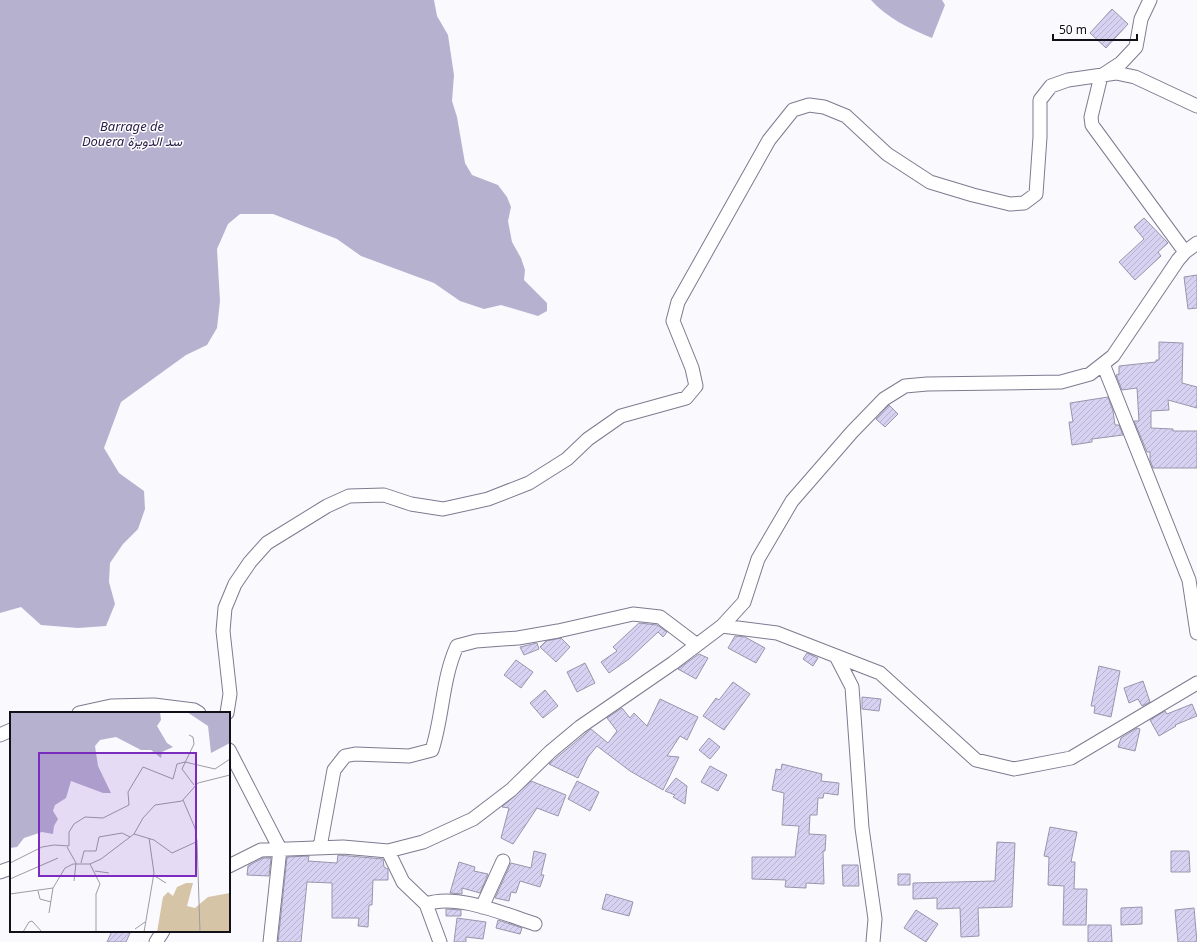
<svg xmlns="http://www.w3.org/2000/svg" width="1197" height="942" font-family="'Noto Sans',Vazirmatn,sans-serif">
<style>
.water{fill:#b7b1d0}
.building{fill:url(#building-hatch);stroke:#9995ac}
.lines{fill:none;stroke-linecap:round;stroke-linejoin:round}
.minor-casing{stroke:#7e7a90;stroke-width:15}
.minor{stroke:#fff;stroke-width:13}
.labels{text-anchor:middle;stroke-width:3;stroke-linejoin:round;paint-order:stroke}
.water-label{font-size:13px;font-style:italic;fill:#2c204a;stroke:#fff}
.inset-road{fill:none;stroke:#9d9ca2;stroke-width:1}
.view{fill:#7b2cbf;fill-opacity:0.15;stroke:#7b2cbf;stroke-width:2}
.inset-edge{fill:none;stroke:#121018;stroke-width:2}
</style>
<defs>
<pattern id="building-hatch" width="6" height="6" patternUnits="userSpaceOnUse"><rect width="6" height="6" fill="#d7d1f2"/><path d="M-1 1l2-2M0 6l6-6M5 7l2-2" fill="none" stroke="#b8b2cf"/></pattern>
</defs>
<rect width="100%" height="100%" fill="#faf9fe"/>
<!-- water -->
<path class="water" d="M0,0H434L437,16L448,35L454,75L452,101L457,117L465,163L472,175L498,185L507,197L511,207L508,221L512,242L521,258L525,270L524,280L547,303V311L538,316L501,305L484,309L460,301L434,283L361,256L337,239L273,214H240L228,224L217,249L220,301L217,328L207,345L186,355L121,402L104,448L119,473L144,491L145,509L138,529L123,544L110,563L109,582L115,604L106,626L78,628L41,625L21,607L0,613Z
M871,0H942L945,5L932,38C910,29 887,18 871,0Z"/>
<!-- building -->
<path class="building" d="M1112,9L1128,24L1106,48L1090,33Z
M1144,218L1168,243L1158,252L1161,256L1135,280L1119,262L1144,239L1134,227Z
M1197,275V308L1188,309L1184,277Z
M1159,342L1183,343L1182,383L1197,387V408L1168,400L1169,410L1151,411V428L1173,429V431H1197V468H1153L1150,460V452H1147L1134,421H1139L1137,388L1122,390L1116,375L1119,374V366L1156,362V360H1159Z
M1108,397L1113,411L1115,425H1119L1123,435L1092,439V442L1072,445L1069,422H1073L1070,403Z
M889,405L898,414L885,427L876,419Z
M639,623L657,625L667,632L663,637L658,632L629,659L609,673L601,662L617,651L613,647Z
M735,636L745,637L765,648L756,663L728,648Z
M561,638L570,647L556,662L540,647L546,641Z
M537,643L539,649L524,655L520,647Z
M807,653L818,658L813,666L803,659Z
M699,654L708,658L696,679L678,669Z
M516,660L533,672L521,688L504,675Z
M585,663L595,683L577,692L567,672Z
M1099,666L1120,671L1111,717L1094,713L1095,706H1091Z
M1143,681L1150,702L1142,706L1138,699L1129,703L1124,688Z
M733,682L750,694L724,730L703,716L716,698L719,700Z
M545,690L558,706L543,718L530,703Z
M862,697L881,699L879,711L862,709Z
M660,699L698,717L687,740L680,736L667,756L679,757L663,790L630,771L597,746L588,757L578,778L549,764L591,729L608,743L617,731L607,718L622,708L630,718L634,713L647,726Z
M1192,704L1197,716L1175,725L1176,726L1159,736L1150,720L1165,711L1167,714Z
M1137,728L1140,729L1135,751L1118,747L1121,738Z
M709,738L720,747L710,759L699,750Z
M782,764L822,774L821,781L839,783L838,795L824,793L823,798H818L817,815H810L809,834L826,835L825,851H823L824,884L806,883V888L785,887L786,880L752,879V857H795L799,826L782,825L784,793L772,790L776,769L781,770Z
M710,766L727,775L718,791L701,782Z
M676,778L687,786L685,804L673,797L675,795L665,791Z
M531,781L566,795L558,816L537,808L513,844L501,838L509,808L502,807Z
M577,781L599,792L590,811L568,799Z
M1050,827L1077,832L1071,862H1075L1074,889H1087L1086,925H1063L1064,886L1048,885L1049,857L1044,856Z
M997,842L1015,843L1012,907L978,908L979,936L961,937L960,908L937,909V898L913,899V883L995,881Z
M534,851L546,854L541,875H544L540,887L520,881L516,893L511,892L509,901L495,898L511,863L531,868Z
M1171,851H1189L1190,872H1171Z
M338,855L383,859L384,867L388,869V880H373L372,905H369L368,927L358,926L359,918H332V883L307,882L301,942H278L287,857L309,856L308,861L337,863Z
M263,858H271L269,876L247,875L248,866Z
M459,862L475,867L474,871L488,874L480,893L462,888V894L450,893Z
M842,865H858L859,886H843Z
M898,874H910V885H898Z
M606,894L633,902L629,916L602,909Z
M1142,907V924L1121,925V908Z
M1194,908L1197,942H1178L1175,910Z
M446,909L461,910V916H446Z
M916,910L938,924L926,942L904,928Z
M457,918L486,922L483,939L466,937V942H454Z
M498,920L522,928L520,934L496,928Z
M1088,925H1111L1112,942H1088Z
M112,931H125L130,933L126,942H107Z"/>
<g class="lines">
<defs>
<path id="minor" d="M1150,0L1141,19L1136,47L1121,63L1101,76L1091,117L1092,125L1185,252
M1103,364L1189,580L1197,633
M722,626L777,633L880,673L976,760L1014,769L1071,758L1197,683
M836,656L852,687L862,828L875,919L873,942
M79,713L111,706L154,705L194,710L199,713
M227,713L230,694L223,631L225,608L235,584L250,562L267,543L327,506L349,496L384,495L411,504L443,509L488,499L529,483L567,459L588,439L621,416L686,398L696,386L692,368L673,321L678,302L769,140L793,110L809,105L824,107L846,116L887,154L930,182L973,195L1010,204L1024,203L1036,194L1040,137V100L1051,86L1068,80L1116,73L1135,77L1197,106
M0,735L11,730
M229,750L280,849L270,942
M320,847L334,770L345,756L355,754L409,756L432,750C443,716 442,679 457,646L476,641L518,638L558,631L633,614L660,617L697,645
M388,851L403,882L426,904L440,942
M229,866L261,850L343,847L388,851L423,842L473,819L511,790L550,752L580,727L673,663L722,626L744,602L758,559L792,501L852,432L884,399L905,386L927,384L1061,382L1090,374L1113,356L1178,260L1185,252L1197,243
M0,872L11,868
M426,904C457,893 504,914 535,924
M482,907L503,861
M156,942L163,931"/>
</defs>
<!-- minor casing -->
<use href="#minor" class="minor-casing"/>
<!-- minor -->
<use href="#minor" class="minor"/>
</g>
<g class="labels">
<!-- water labels -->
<g class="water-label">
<text x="132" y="131">Barrage de<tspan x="132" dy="15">Douera سد الدويرة</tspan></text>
</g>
</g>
<!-- overview -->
<g transform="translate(10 712)">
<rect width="220" height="220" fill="#faf9fe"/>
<path d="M176,171H183L177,194L185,196L198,185L220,181V220H147L153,185L158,180L163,184L167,175Z" fill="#d5c4a6"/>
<path d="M0,0H150L151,8L147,14L157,31L163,35L152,40L151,46L141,38H131L106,25L90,28L85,34L88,54L101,81H93L61,69L56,86L45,93L43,99L48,107L44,114L43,122L32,120L14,126L7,135L0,136ZM177,0H220V31L201,41L198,14Z" fill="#b7b1d0"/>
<path class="inset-road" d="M179,23L183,25L184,32L172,57L184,73M173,88L185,116L187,129L190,220M124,122L144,128L162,141L186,130M57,135L66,151L64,169M0,151L32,135L44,133L59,134V120L64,112L75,105L93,106L119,93L118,80L133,55L163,67L167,52L175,50L205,57L220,47M71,151L74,139H86L89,125L112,121L120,125M80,152L90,172L86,182V220M85,159L99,161M143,163L156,171M0,167L48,146M28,179L30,187L41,190M0,182L43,176L55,156L63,152H80L91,147L124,122L133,106L145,93L172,89L188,71L220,63M39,201L43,176M125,217L135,210M13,220L19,210L22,209L32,220M134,220L144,161L139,126"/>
<path class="view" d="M29,41H186V164H29Z"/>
<rect width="220" height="220" class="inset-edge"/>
</g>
<!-- scale -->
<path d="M1053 34v6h84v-6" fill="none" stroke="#121018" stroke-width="2"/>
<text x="1059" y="34" font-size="12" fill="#121018" stroke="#ffffff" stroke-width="3" paint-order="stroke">50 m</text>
</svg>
